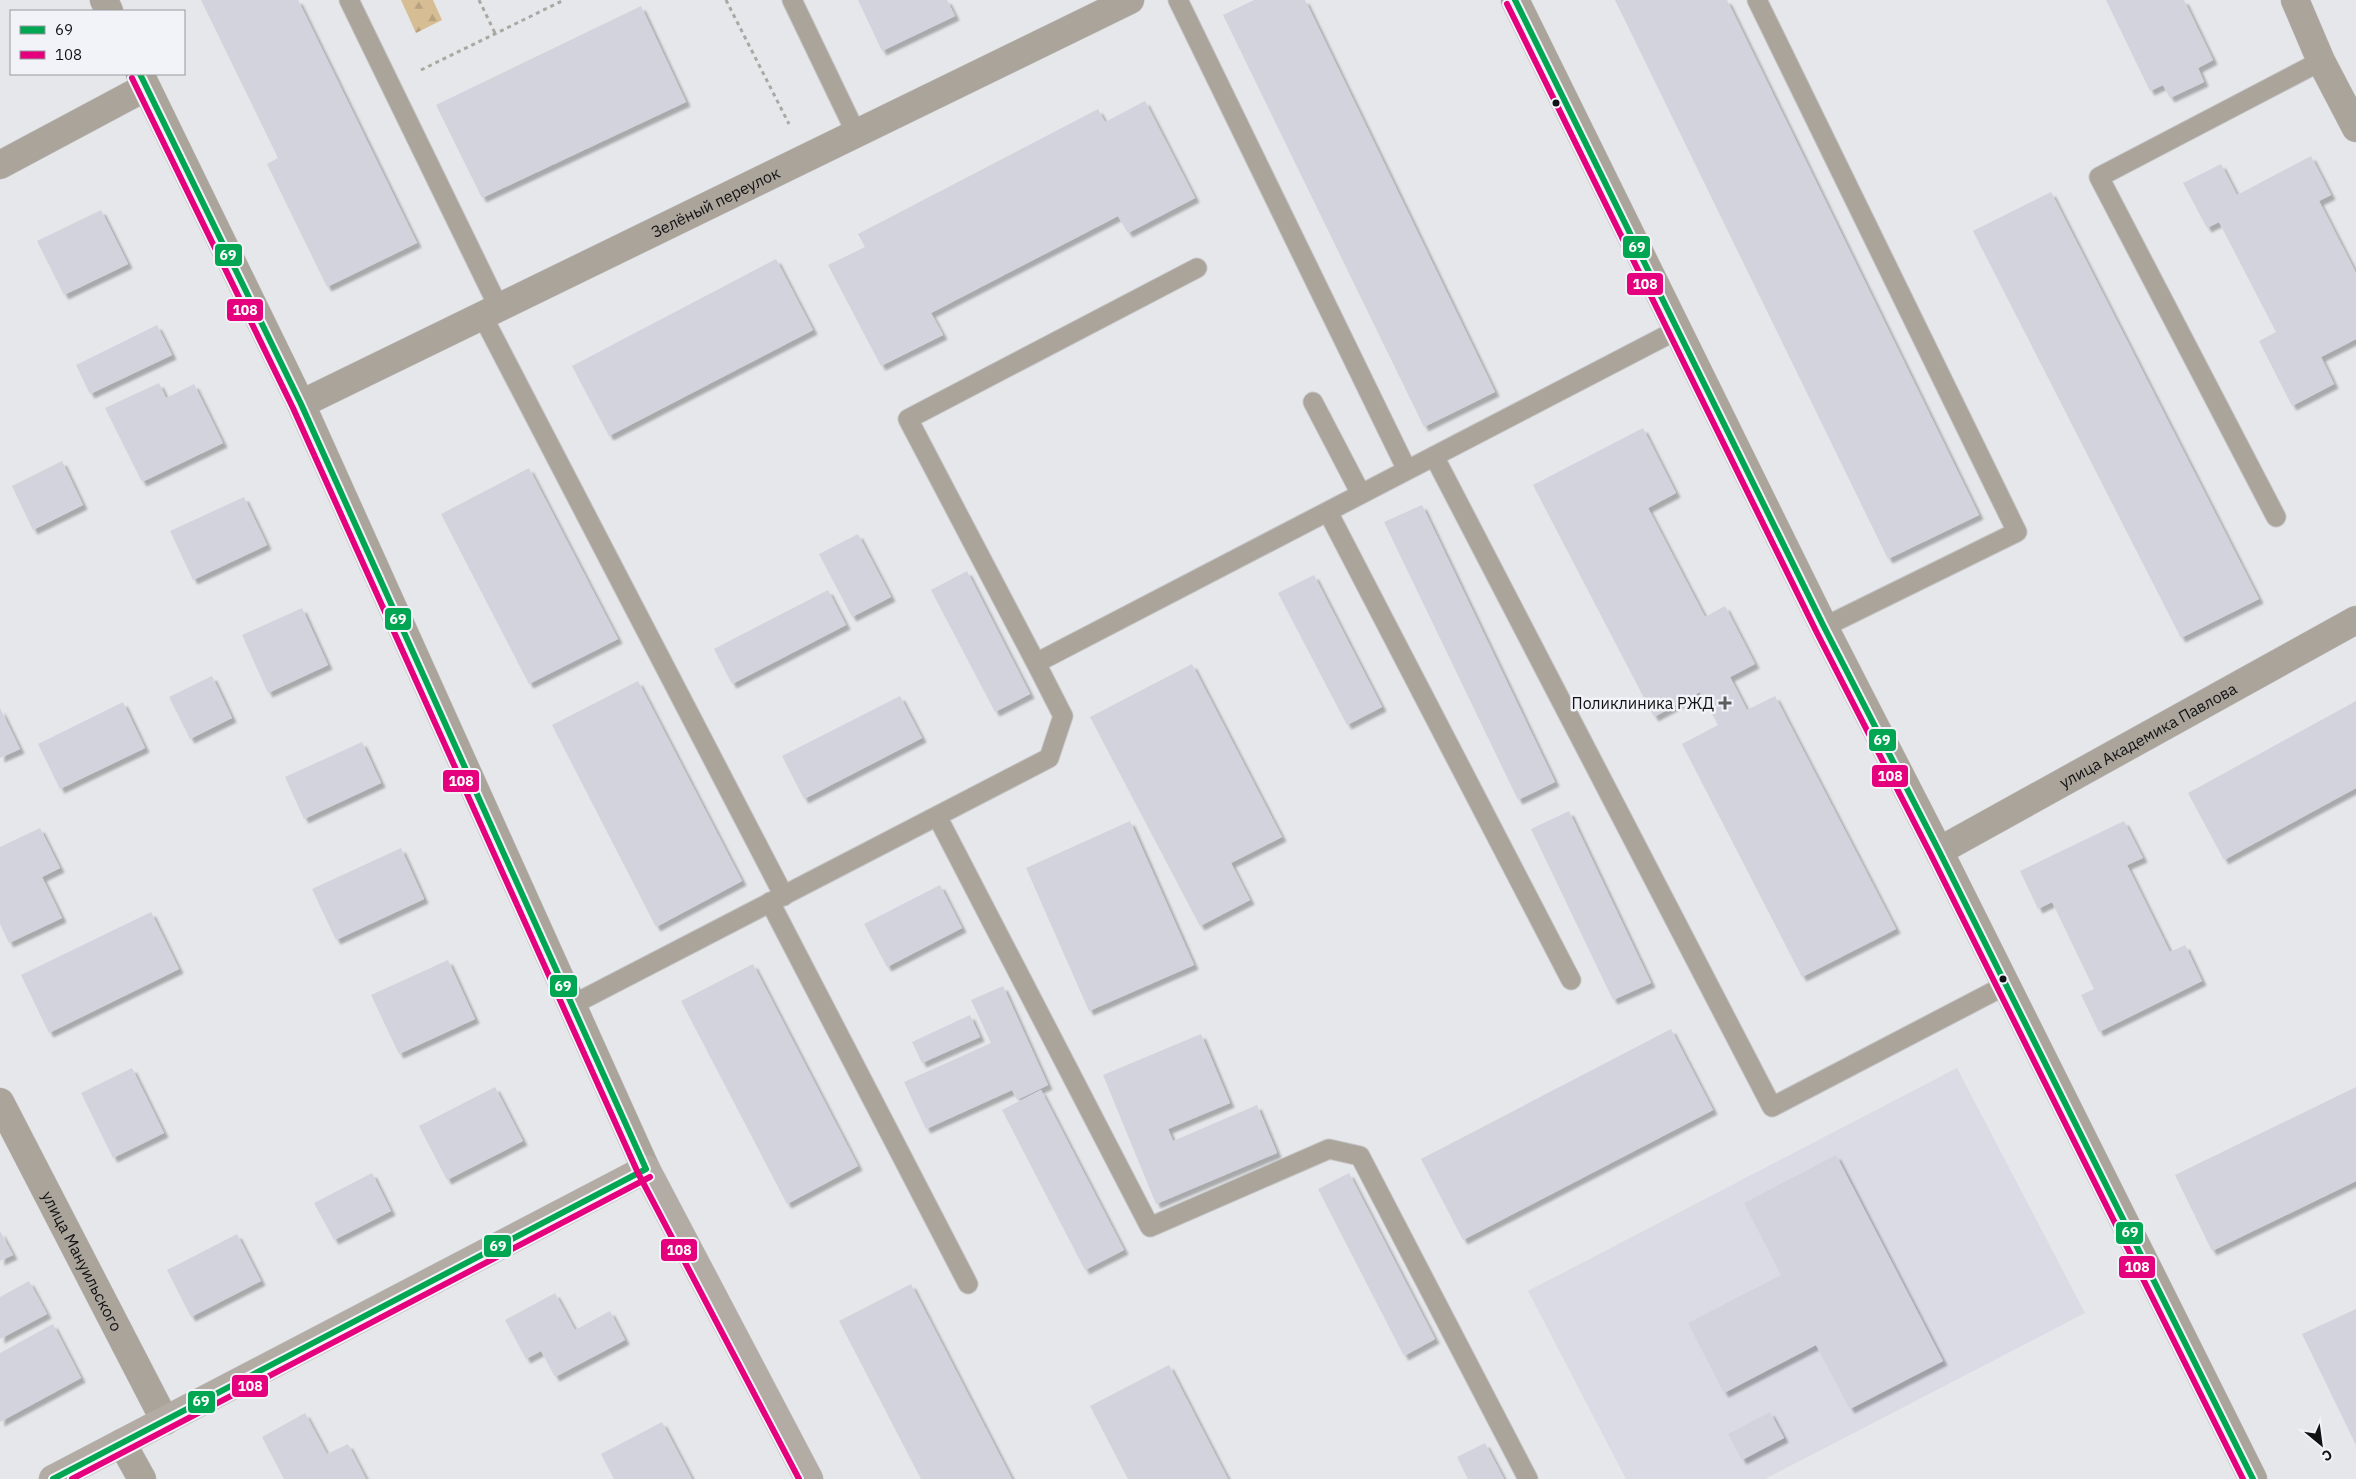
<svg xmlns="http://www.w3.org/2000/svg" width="2356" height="1479" font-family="'IBM Plex Sans',sans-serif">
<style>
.built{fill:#dadbe4}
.forest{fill:url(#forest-firs)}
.building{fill:#d3d3de;filter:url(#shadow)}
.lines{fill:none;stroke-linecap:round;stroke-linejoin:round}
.service-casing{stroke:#c5c5c7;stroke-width:21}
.minor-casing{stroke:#c5c5c7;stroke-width:29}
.tertiary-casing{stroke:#c5c5c7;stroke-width:29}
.secondary-casing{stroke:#c5c5c7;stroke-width:29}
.path{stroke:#aba7a3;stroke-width:3;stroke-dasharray:4 4;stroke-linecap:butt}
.service{stroke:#aaa49b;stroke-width:19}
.minor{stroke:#aaa49b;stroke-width:28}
.tertiary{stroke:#aaa49b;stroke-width:28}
.secondary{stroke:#b2aca5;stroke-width:28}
.bus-1-casing{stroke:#f2f3f9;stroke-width:10}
.bus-2-casing{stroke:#f2f3f9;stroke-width:10}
.bus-1{stroke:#00a651;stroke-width:6}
.bus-2{stroke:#e5007d;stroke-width:6}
.bus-dot{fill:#121214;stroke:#f2f3f9;stroke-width:2}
.poi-dot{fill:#5c5d5f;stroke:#f2f3f9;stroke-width:2}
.labels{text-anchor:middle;stroke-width:5;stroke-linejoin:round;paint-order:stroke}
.street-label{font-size:16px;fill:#121214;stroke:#f2f3f9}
.poi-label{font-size:16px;fill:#121214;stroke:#f2f3f9;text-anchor:end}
.line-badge{stroke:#f2f3f9;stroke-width:2}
.badge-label{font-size:14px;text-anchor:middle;font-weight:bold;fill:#fff}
</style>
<defs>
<pattern id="forest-firs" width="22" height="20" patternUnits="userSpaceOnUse" patternTransform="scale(1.25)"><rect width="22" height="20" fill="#d6bd93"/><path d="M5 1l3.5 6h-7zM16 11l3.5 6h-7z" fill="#b7a17e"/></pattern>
<filter id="shadow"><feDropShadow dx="4.5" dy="4.5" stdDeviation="1" flood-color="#0004"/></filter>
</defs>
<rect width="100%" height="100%" fill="#e6e7ea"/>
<!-- built -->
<path class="built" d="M1957,1068L2085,1313L1765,1479H1626L1528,1291Z"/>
<!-- forest -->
<path class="forest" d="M401,0H433L442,20L416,33Z"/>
<!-- building -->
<path class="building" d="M201,0H298L417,243L327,287L267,164L278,158Z
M858,0H947L955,16L882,51Z
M1254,0H1305L1495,392L1424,427L1223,15Z
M1615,0H1727L1979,515L1888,559Z
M2106,0H2184L2213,60L2198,68L2204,82L2170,98L2163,85L2150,91Z
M641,6L686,102L482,198L436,105Z
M1145,101L1195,198L1128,233L1118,216L931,313L943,335L881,366L828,265L865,247L858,234L1098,109L1105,122Z
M2311,156L2331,195L2319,201L2356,273V339L2321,357L2334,384L2292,406L2259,341L2276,332L2219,222L2207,228L2183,183L2221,164L2237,195Z
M2051,192L2259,599L2181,638L1973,231Z
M101,210L128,264L64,295L37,241Z
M776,259L813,330L609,436L572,366Z
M157,325L172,355L90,394L76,365Z
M159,383L166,398L194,384L223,443L142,482L105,408Z
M1643,428L1676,493L1648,508L1705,617L1725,606L1755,664L1730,677L1747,710L1775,696L1896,929L1802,977L1682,744L1718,725L1700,692L1654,717L1533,485Z
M62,461L83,505L33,530L12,486Z
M529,468L618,639L529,684L441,514Z
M244,497L267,545L193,580L170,531Z
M1422,505L1555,782L1518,800L1384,522Z
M858,534L891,597L852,617L819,554Z
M967,571L1030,694L995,712L931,590Z
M1314,575L1382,707L1347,725L1278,593Z
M828,590L846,625L732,684L714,649Z
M302,608L328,665L268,693L242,635Z
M1192,664L1282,837L1231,863L1250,900L1200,926L1090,717Z
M212,676L232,718L190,739L169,697Z
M638,681L742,881L656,927L552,725Z
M900,696L922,738L804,799L782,756Z
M2356,701V788L2224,860L2188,793Z
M123,702L145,748L60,789L38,744Z
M0,708L20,749L0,758Z
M362,742L381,783L304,819L285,777Z
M1569,811L1651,983L1613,1000L1531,829Z
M1130,821L1194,965L1089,1011L1026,868Z
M2124,821L2143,858L2127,865L2170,952L2185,945L2202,981L2099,1032L2081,995L2094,989L2052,902L2038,909L2020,871Z
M40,828L60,868L42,877L62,918L9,943L0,924V847Z
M401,848L424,899L336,940L312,889Z
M940,885L962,928L887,967L864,924Z
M151,912L179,969L49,1033L21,975Z
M448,960L475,1019L399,1054L371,995Z
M753,964L858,1166L787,1204L681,1001Z
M1003,986L1048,1085L1017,1100L1012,1090L926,1129L904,1082L991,1043L971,1000Z
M970,1015L980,1037L922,1063L912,1042Z
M1671,1029L1713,1110L1463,1240L1421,1159Z
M1201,1034L1230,1103L1168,1129L1173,1141L1257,1105L1277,1153L1156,1204L1103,1075Z
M132,1068L164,1133L113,1158L81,1093Z
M495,1087L523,1141L447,1180L419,1126Z
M2356,1087V1181L2212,1251L2175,1175Z
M1041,1090L1124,1250L1085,1270L1002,1110Z
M1836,1155L1943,1361L1850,1409L1816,1345L1724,1393L1688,1323L1781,1275L1744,1203Z
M372,1173L391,1211L334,1240L314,1203Z
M1349,1173L1435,1339L1404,1356L1318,1189Z
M0,1231L13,1255L0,1261Z
M237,1234L261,1281L191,1317L167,1270Z
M29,1281L47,1314L0,1339V1297Z
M911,1284L1012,1479H921L839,1321Z
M555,1293L575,1330L610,1311L625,1340L555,1377L541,1351L526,1359L505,1320Z
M2356,1309V1445L2302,1334Z
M53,1324L81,1378L0,1422V1353Z
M1169,1365L1228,1479H1128L1090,1406Z
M1770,1412L1784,1438L1742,1460L1728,1434Z
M305,1413L327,1454L348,1444L366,1479H284L262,1437Z
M662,1422L692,1479H614L601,1454Z
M1485,1443L1504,1479H1468L1457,1457Z"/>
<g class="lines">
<defs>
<path id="service" d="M349,0L499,308
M792,0L856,133
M1178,0L1407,470
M1757,0L2017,532L1824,627
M1197,268L908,419L1036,663L1677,330
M482,315L784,896
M1313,402L1361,494
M1434,456L1772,1107L2006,985
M1328,512L1571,980
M2276,517L2099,177L2321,61
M937,816L1150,1227L1329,1149L1360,1156L1528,1479
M770,902L968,1284
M572,1005L1049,758L1063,716L1036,663"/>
<g id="minor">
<path d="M2295,0L2321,61L2356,128"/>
<path d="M0,165L146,87"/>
<path id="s1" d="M301,404L1130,0"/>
<path id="s2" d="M1939,851L2356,620"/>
<path id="s3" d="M0,1102L165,1421"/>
<path d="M122,1443L142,1479"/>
</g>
<path id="tertiary" d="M104,0L109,11
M1515,0L1824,627L1939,851L2253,1479
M140,74L301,404L646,1169"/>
<path id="secondary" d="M53,1479L646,1169L809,1479"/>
</defs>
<!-- service casing -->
<use href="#service" class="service-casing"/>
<!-- minor casing -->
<use href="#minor" class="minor-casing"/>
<!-- tertiary casing -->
<use href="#tertiary" class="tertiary-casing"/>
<!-- secondary casing -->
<use href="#secondary" class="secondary-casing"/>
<!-- path -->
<path class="path" d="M479,0L495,33
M726,0L789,124
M421,70L564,0"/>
<!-- service -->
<use href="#service" class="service"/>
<!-- minor -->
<use href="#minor" class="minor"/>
<!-- tertiary -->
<use href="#tertiary" class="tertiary"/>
<!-- secondary -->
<use href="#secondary" class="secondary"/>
<defs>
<path id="bus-1" d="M1515,0L1824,627L1939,851L2253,1479
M140,74L301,404L646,1169
M53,1479L646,1169"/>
<path id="bus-2" d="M1507,4L1816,631L1931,855L2243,1479
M132,78L293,408L638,1173L799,1479
M72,1479L650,1177"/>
</defs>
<!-- bus-1 casing -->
<use href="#bus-1" class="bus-1-casing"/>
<!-- bus-2 casing -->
<use href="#bus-2" class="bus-2-casing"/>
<!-- bus-1 -->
<use href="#bus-1" class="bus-1"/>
<!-- bus-2 -->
<use href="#bus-2" class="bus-2"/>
</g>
<!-- markers -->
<g class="bus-dot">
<circle cx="1556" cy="103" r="4.5"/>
<circle cx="2003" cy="979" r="4.5"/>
</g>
<path class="poi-dot" d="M1722.5 695.5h5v5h5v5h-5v5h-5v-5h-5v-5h5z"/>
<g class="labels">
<!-- street labels -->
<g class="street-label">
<text dy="6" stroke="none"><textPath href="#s1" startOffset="461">Зелёный переулок</textPath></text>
<text dy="6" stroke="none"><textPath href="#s2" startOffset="239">улица Академика Павлова</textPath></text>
<text dy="6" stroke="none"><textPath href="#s3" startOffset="179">улица Мануильского</textPath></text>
</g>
<!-- poi labels -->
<g class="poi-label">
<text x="1714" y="709">Поликлиника РЖД</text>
</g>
</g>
<g class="line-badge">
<rect x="1622" y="235" width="29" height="24" rx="5" fill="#00a651"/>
<rect x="214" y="243" width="29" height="24" rx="5" fill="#00a651"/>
<rect x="1626" y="272" width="38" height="24" rx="5" fill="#e5007d"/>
<rect x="226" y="298" width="38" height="24" rx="5" fill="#e5007d"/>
<rect x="384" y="607" width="28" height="24" rx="5" fill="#00a651"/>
<rect x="1868" y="728" width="29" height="24" rx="5" fill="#00a651"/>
<rect x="1871" y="764" width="38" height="24" rx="5" fill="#e5007d"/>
<rect x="442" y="769" width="38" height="24" rx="5" fill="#e5007d"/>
<rect x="549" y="974" width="29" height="24" rx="5" fill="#00a651"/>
<rect x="2115" y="1221" width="29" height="24" rx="5" fill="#00a651"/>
<rect x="483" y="1234" width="29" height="24" rx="5" fill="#00a651"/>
<rect x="660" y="1238" width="38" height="24" rx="5" fill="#e5007d"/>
<rect x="2118" y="1255" width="38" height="24" rx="5" fill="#e5007d"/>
<rect x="231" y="1374" width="38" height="24" rx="5" fill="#e5007d"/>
<rect x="187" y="1390" width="29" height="24" rx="5" fill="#00a651"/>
</g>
<g class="badge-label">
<text x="1637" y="252">69</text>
<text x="228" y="260">69</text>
<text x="1645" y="289">108</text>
<text x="245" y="315">108</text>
<text x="398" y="624">69</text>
<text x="1882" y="745">69</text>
<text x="1890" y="781">108</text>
<text x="461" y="786">108</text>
<text x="563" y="991">69</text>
<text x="2130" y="1237">69</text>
<text x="498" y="1251">69</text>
<text x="679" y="1255">108</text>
<text x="2137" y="1272">108</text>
<text x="250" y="1391">108</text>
<text x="201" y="1406">69</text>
</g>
<!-- legend -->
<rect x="10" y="10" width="175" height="65" fill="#f2f3f9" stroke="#98999d"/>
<rect x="20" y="26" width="25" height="8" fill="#00a651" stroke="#98999d"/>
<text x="55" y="35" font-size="15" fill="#121214">69</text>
<rect x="20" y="51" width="25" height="8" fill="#e5007d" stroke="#98999d"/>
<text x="55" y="60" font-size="15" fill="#121214">108</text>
<!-- north arrow -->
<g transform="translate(2321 1444) rotate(151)" stroke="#f2f3f9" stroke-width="4" paint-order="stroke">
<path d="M0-4L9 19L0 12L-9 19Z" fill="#121214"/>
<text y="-8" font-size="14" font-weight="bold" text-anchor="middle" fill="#121214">С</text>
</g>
</svg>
